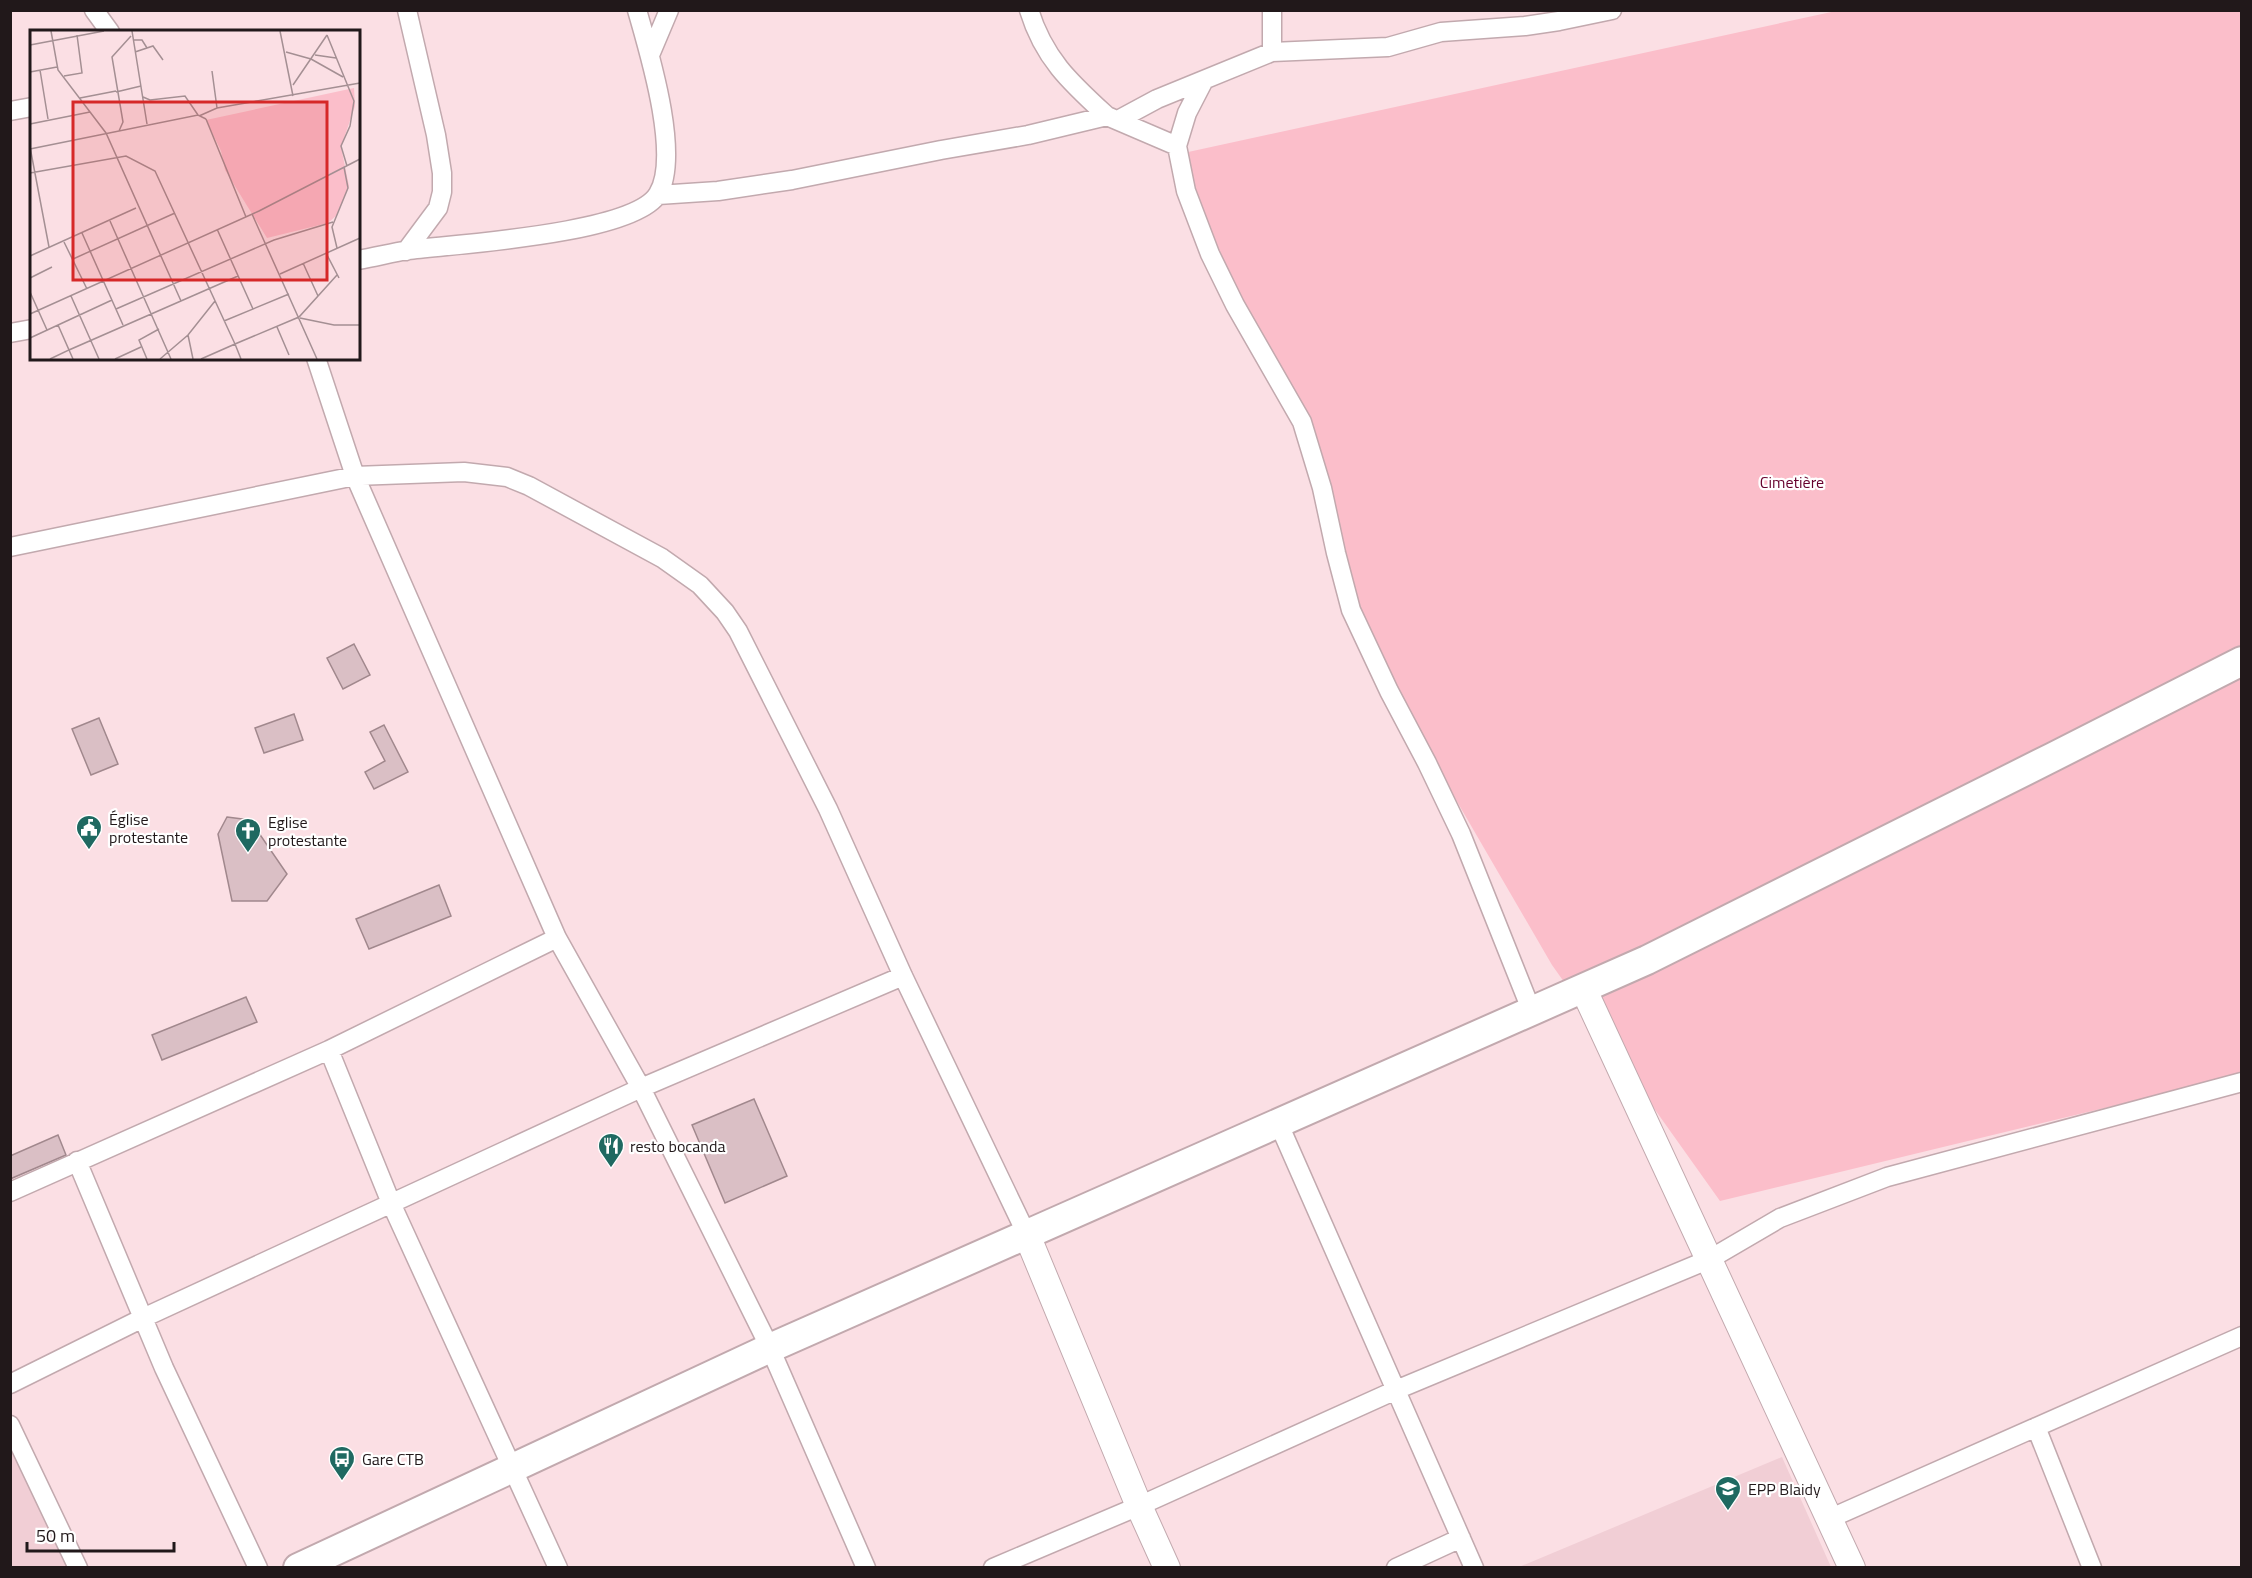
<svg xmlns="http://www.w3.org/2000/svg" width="2252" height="1578" font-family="'Titillium Web',sans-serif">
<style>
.built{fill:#f1ced5}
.green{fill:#fbbeca}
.building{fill:#dabfc5;stroke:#a1888d;stroke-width:1.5}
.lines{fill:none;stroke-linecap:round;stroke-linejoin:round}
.street-casing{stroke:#c2a9ae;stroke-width:21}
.secondary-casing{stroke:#c2a9ae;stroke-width:28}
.primary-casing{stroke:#c2a9ae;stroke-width:32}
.street{stroke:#fff;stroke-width:18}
.secondary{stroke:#fff;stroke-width:26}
.primary{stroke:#fff;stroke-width:28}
.labels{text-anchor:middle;stroke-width:4.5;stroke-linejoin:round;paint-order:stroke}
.park-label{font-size:16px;fill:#66002c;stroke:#fff}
.poi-label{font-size:16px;fill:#21181a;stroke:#fff;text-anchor:start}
.inset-road{fill:none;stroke:#a48f93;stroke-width:1.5}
.view{fill:#d62828;fill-opacity:0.15;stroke:#d62828;stroke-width:3}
.inset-edge{fill:none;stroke:#21181a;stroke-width:3}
</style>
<rect width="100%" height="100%" fill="#fbdfe4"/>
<!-- built -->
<path class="built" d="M11,1446L68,1567H11Z
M1782,1457L1831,1567H1519Z"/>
<!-- green -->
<path class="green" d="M1836,11H2241V1075L1720,1201L1552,965L1380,669L1345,602L1312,435L1236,307L1179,154Z"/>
<!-- building -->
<path class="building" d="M354,644L370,675L343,689L327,658Z
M294,714L303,740L264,753L255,728Z
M99,718L118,764L91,775L72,729Z
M384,725L408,772L374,789L365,772L385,761L370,732Z
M227,817L250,820L287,874L267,901H232L218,834Z
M439,885L451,916L369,949L356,919Z
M246,997L257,1022L162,1060L152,1035Z
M754,1099L787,1176L725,1203L692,1125Z
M58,1135L66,1155L10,1179V1156Z"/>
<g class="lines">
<defs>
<path id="street" d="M94,10L110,32
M1029,10C1044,59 1071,83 1107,116
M1272,52V10
M650,55L669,10
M1203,82L1187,113L1177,146L1186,191L1210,254L1235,305L1302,422L1322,488L1336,553L1351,610L1389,691L1427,763L1461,834L1532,1012
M10,111L32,107
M1118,120L1157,99L1272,52L1388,47L1441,32L1525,26L1559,21L1612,10
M658,195L718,191L792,180L941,150L1028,135L1107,116L1177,146
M406,251L438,208L442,192V173L436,135L407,10
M358,260C375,257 391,253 408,250C456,244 634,234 658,194C681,156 649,52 637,10
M10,333L32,329
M316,358L355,476L557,938L641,1088L770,1348L866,1568
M10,547L355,476L464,472L507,477L529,486L662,558L700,585L725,612L738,631L828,809L903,976L1027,1235
M329,1050L391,1203L558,1568
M1278,1122L1474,1568
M77,1161L164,1368L258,1568
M10,1192L329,1050L557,938
M10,1384L143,1318L641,1088L903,976
M10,1425L78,1568
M2036,1427L2092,1568
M1831,1518L2242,1336
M993,1568L1139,1506L1396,1390L1710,1259L1780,1218L1887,1177L2242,1082
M1396,1568L1461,1538"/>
<path id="secondary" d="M1583,988L1852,1568
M1027,1235L1139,1506L1167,1568"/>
<path id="primary" d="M298,1568L770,1348L1647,960L2053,757L2242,661"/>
</defs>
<!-- street casing -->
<use href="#street" class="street-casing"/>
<!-- secondary casing -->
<use href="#secondary" class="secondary-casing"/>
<!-- primary casing -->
<use href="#primary" class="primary-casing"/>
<!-- street -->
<use href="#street" class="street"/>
<!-- secondary -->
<use href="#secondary" class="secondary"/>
<!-- primary -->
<use href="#primary" class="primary"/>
</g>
<!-- icons -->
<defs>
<symbol id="civic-pin" viewBox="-11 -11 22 30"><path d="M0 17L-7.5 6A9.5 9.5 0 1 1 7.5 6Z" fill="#1f6961" stroke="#fff"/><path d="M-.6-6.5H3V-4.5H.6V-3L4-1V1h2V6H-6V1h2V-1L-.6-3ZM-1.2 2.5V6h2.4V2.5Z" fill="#fff"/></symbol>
<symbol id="church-pin" viewBox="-11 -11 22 30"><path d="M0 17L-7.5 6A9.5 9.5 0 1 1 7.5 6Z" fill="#1f6961" stroke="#fff"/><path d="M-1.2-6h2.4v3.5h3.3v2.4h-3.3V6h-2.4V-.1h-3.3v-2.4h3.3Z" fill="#fff"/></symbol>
<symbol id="restaurant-pin" viewBox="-11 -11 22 30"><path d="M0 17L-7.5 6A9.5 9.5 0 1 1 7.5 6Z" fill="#1f6961" stroke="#fff"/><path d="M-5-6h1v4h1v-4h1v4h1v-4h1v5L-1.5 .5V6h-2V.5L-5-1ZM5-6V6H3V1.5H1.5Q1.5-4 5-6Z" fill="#fff"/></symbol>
<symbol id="bus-pin" viewBox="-11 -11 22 30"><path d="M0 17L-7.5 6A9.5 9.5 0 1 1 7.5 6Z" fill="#1f6961" stroke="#fff"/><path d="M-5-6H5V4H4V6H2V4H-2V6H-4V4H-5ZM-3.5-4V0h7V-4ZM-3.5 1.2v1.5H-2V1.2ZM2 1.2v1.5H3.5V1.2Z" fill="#fff"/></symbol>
<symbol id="school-pin" viewBox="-11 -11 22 30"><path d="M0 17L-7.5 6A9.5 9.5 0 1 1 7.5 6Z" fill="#1f6961" stroke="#fff"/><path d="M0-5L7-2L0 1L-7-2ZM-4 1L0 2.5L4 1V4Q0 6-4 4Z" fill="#fff"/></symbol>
</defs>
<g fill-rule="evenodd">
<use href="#civic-pin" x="74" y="813" width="30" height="40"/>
<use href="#church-pin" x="233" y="816" width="30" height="40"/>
<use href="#restaurant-pin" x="596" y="1131" width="30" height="40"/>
<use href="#bus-pin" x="327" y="1444" width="30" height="40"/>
<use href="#school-pin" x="1713" y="1474" width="30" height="40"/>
</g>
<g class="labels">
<!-- park labels -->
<g class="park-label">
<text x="1792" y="488">Cimetière</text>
</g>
<!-- poi labels -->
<g class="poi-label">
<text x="109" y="825">Église<tspan x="109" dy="18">protestante</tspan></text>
<text x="268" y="828">Eglise<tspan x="268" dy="18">protestante</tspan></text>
<text x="630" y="1152">resto bocanda</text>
<text x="362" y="1465">Gare CTB</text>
<text x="1748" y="1495">EPP Blaidy</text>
</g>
</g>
<!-- overview -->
<g transform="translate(30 30)">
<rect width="330" height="330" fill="#fbdfe4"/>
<path d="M324,58L325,76L311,117L319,156L307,185L298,193L237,208L195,140L191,121L176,90Z" fill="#fbbeca"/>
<path class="inset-road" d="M21,1L28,40L76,103L151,271M102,1L117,94M250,1L263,66M297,5L324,71L320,96L311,116L317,136M103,10H112L117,18M0,15L74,1M105,22L123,16L133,30M256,22L281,29M285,25L306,28M281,29L313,47M10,40L18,89M182,41L187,78M0,42L27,37M34,46L52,43L47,5M263,55L297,5M86,62L111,56M113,67L120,70L155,66L168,85M50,68L86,61M169,86L187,78L330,53M176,89L216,187M0,94L60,82M89,101L93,92L82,27L101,6M0,117L19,217M0,119L168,85L176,89M0,143L96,126L125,141L205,314L171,329M222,184L287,329M80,191L141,329M187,199L223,279M52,203L93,295M34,212L57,259M307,218L302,197L318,158L314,137M296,223L309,248M0,226L106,178M43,229L145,183M273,233L288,266M250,244L330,208M0,248L22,237M0,262L17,300M41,266L69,329M86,279L244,210L303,192M0,284L229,181L330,129M270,288L304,295H330M194,291L259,264M247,297L259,325M158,305L163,329M0,308L82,270M20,329L39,320L28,295M43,329L39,320L208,246M85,329L111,317M117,329L109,310L129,299M130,329L158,305L185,271M211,329L205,314L269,287L307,245"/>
<path class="view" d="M43,72H297V250H43Z"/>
<rect width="330" height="330" class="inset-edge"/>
</g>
<!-- border -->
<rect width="2252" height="1578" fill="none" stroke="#21181a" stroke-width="24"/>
<!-- scale -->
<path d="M27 1542v9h147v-9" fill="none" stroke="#21181a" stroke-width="3"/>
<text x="36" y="1542" font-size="18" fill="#21181a" stroke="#ffffff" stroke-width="4.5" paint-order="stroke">50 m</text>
</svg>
